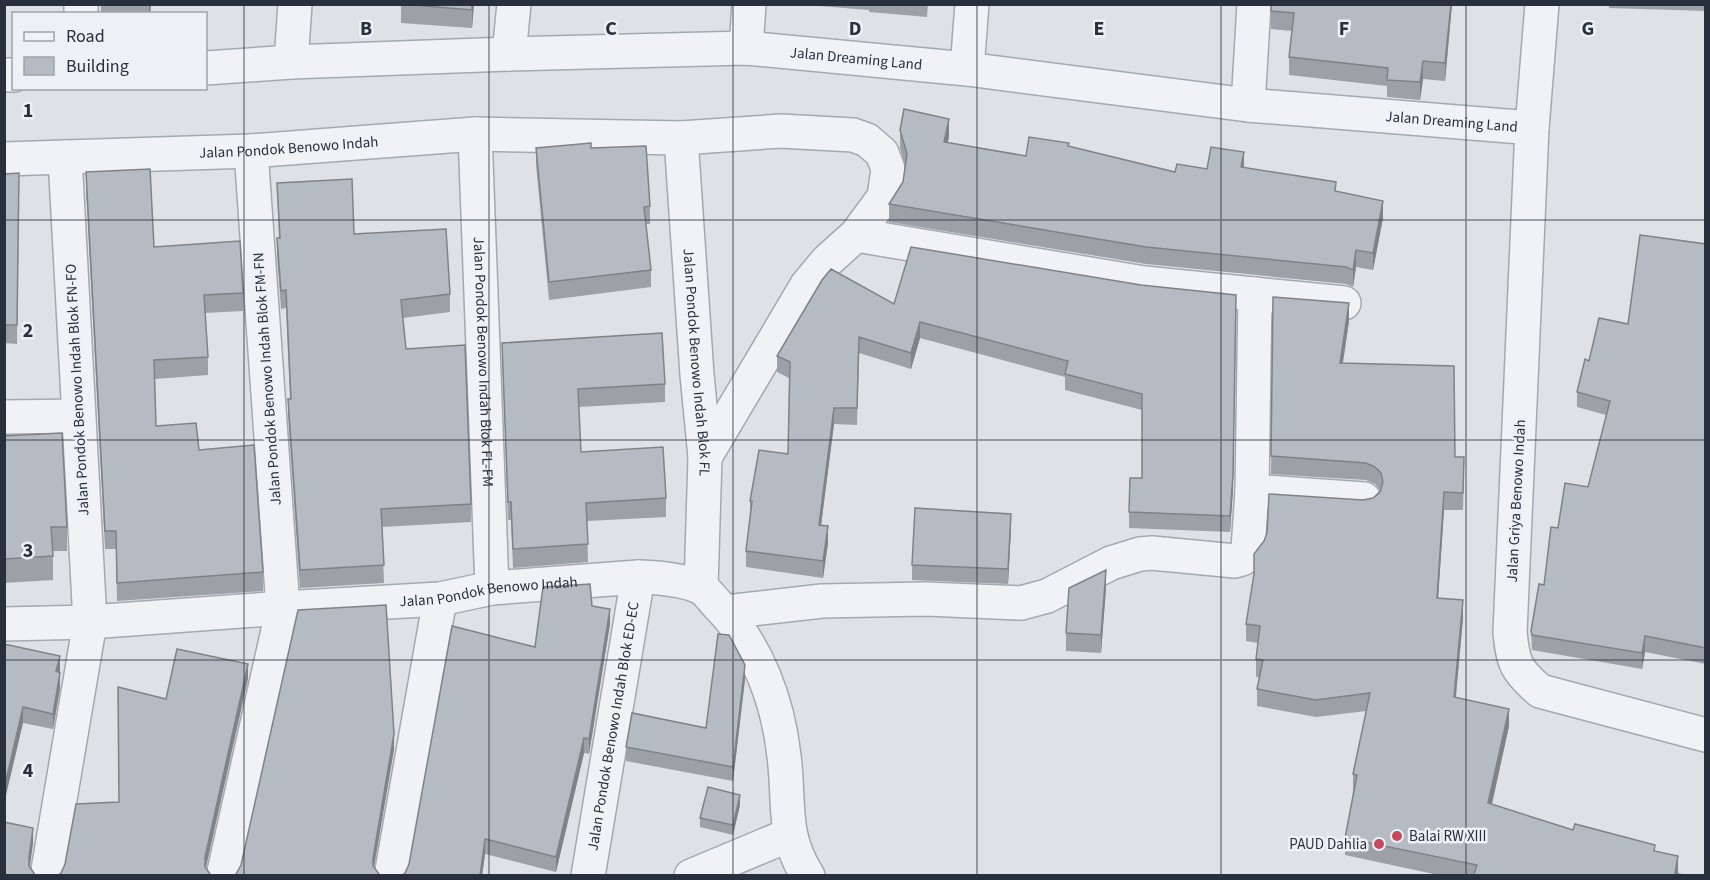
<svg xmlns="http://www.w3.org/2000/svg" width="1710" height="880" font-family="'Source Sans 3',sans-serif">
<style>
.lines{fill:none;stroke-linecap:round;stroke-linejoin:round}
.street-casing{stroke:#a4a9b1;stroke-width:36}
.street{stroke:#f0f2f5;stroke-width:33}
.wall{fill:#9ca1a8}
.shaded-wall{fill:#7f8388}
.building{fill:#b5bbc3;stroke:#7f8388;stroke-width:1.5}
.grid{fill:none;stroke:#28303d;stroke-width:1.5;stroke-opacity:0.55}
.poi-dot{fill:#c8475d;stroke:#edf1f5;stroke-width:2}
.labels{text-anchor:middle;stroke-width:5;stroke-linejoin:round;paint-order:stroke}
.street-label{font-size:15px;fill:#28303d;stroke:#edf1f5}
.poi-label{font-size:15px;fill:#28303d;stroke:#edf1f5;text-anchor:start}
.grid-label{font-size:20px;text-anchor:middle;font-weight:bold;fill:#28303d;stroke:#edf1f5;stroke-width:5;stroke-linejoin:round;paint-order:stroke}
</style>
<rect width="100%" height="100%" fill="#dee2e7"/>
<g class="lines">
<defs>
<g id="street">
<path d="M1542,4L1532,128L1510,632C1513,664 1516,670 1540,691L1706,735"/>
<path d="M81,14V4"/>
<path d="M746,48L749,4"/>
<path d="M509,54L514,4"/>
<path d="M291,62L295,4"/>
<path id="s1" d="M206,68L291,62L509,54L746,48L967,69L1248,105L1532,128"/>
<path d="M967,69L972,4"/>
<path d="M4,75H14"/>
<path d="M1248,105L1254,4"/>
<path id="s2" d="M475,134L492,588"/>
<path id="s3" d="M681,138L697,375L705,457L701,587"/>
<path id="s4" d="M4,159L251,151L475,134L681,138L781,131L853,135L867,140L882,153L888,169L884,197L856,235L827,261L807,285L705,457"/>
<path d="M856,235L1144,283L1344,303"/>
<path d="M4,417L78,416"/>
<path d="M1252,491L1364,499"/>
<path d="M726,612L822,601L926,599L1021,603L1047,596L1111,563L1140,554L1152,553L1235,561L1242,559L1248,549L1252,491L1255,294"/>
<path id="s5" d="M4,624L90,622L283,608L440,599L492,588L638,577C653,577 688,580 701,588C707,591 712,599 717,604C757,644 778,701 784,756C790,801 781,835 808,876"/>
<path d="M47,876L90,622L65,157"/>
<path d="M223,876L283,608L251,151"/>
<path d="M391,876L440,599"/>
<path id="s6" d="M588,876L638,577"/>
<path d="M691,876L789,835"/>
</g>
</defs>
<!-- street casing -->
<use href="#street" class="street-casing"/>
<!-- street -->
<use href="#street" class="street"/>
</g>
<!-- wall -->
<path class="wall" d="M101,4H151L150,14H101Z
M401,4H474L472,28L401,23Z
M795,4H928L927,17L869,12V10Z
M1271,4H1452L1445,81L1423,79L1420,100L1387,97V86L1289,75V57L1292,31L1271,29Z
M1609,4H1706V11L1609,8Z
M900,130L949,136L948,142L1026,156L1069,146L1175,172L1207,169L1244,168L1336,192L1383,218L1373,270L1356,267L1353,287L1346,284L1146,264L889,222V204L903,182L905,165L900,148Z
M536,148L650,206V224H646L651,270V287L549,300L536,165Z
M86,172L154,247L243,293V311L205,313L208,357V375L155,379L156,426L199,450L263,572V591L117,601L116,549H105L86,191Z
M19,173L17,344L4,343V174Z
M277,183L354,234L450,294V312L403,318L406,349L471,504V522L382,527L384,583L300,588L288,417V399H290L286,308L281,309L277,256V238H279Z
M1706,244V664L1645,652L1642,669L1532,650L1531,631L1544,585L1558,528L1588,487L1606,415L1577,407V392L1589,361L1628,324Z
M1141,285L1233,490L1230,532L1129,528V512L1142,478V410L1065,390V377L920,338L911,369L859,353L857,425L834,424L821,525L828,543L823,578L746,567V551L750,517V501L788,454L789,378L777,372V356L894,304Z
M1273,297L1349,321L1343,363L1455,457L1464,474L1463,510H1444L1438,598L1463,618L1456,697L1509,726L1492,804L1573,830L1655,851L1678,874L1686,876H1443L1345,855V838L1354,791H1353V774L1366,711L1316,717L1257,706V689L1259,677H1256V659L1258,643L1246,641V624L1363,500L1373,498L1380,490L1375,484L1366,480L1271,474Z
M502,343L665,384V402L579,407L581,452L666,498V517L587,521L588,562L513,568L511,520H508Z
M4,436L67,527V551H53V580L4,583Z
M1011,528L1008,584L912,580V565Z
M1106,588L1101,653L1066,651V633Z
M592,606L610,624L589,754L584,753L556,872L485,854L482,876H401L405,873L535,647Z
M4,644L60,656V688L53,729L23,723Z
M745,679L733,781L626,761V747L706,728Z
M740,805L733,835L700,827V818Z"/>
<!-- shaded-wall -->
<path class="shaded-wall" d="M149,4H151L150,14H149Z
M472,4H474L472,28Z
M1451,4H1452L1445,81V63Z
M1423,61V79L1420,100V82Z
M949,119V136L944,159V142Z
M1244,152V170L1241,167Z
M1383,201V218L1373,270V253Z
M1356,250V267L1353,287V270Z
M1349,303V321L1340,380V363Z
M1236,311L1233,490L1230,532V516Z
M920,322V338L911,369V353Z
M834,408V424L819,541V525Z
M1444,492V510L1437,615V598Z
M1011,514V528L1008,584V569Z
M828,526V543L823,578V561Z
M1106,570V588L1101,653V635Z
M1463,600V618L1454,714V697Z
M610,609V624L589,754V739Z
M1645,636V652L1642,669V653Z
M60,656V672L56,687V671Z
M248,664V679L205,872V857Z
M745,665V679L733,781V767Z
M60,673V688L53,729V714Z
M23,707V723L4,804V789Z
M1509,709V726L1488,821V803Z
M394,734V750L373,873V858Z
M584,738V753L556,872V857Z
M740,795V805L733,835V825Z
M33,828V844L29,873V857Z
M485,839V854L482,876H480Z
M1678,856V876H1675Z"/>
<!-- building -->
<path class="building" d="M402,4H472V10Z
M1271,4H1451L1445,63L1423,61L1420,82L1387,80L1388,68L1289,57L1294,13L1271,11Z
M904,109L949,119L944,142L1026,156L1029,137L1069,143L1068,146L1175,172L1177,164L1207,169L1211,147L1244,152L1241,167L1336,182L1335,191L1383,201L1373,253L1356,250L1353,270L1346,267L1146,247L889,204L903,182L907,154L900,130Z
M591,143V148L646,146L650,206L644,207L651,270L549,282L536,148Z
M150,169L154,247L240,241L243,293L204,295L208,357L154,360L156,426L196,423L199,450L254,445L263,572L117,583L116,531H105L86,172Z
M19,173L17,325H4V174Z
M352,179L354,234L446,229L450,294L401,300L406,349L465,345L471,504L381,509L384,565L300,570L288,399H291L286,290L281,291L277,238H280L277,183Z
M1640,235L1706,244V648L1645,636L1642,653L1532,635L1531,631L1539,584L1544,585L1551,527L1558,528L1565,483L1588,487L1610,401L1577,392L1585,359L1589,361L1599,318L1628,324Z
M911,247L1141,285L1236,295L1233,474L1230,516L1129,512L1130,478H1142V394L1065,374L1068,361L920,322L911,353L859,337L857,408H834L819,525L828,526L823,561L746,551L752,501H750L759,450L788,454L790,362L777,356L822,280L831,269L894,304Z
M1273,297L1349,303L1340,363L1454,366L1455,457H1464L1463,493L1444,492L1437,598L1463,600L1454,697L1509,709L1488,803L1573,830L1575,824L1655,845L1654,851L1678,856L1675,873L1686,876H1478L1474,874L1477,865L1345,838L1357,775L1353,774L1370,693L1316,700L1257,689L1263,660L1256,659L1260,626L1246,624L1254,574V554L1264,541L1267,533L1269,494L1363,500L1373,498L1380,492L1383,482L1381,473L1375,467L1366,463L1271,456Z
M662,333L665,384L578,389L581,452L663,447L666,498L586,503L588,544L513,549L511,502H508L502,343Z
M62,433L67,527H51L53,556L4,559V436Z
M915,508L1011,514L1008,569L912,565Z
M1106,570L1101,635L1066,633L1069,588Z
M590,584L592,606L610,609L589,739L584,738L556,857L485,839L480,876H401L405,873L409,864L452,626L535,647L543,587Z
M386,605L394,734L373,858V866L379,874L381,876H233L236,874L241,865L298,610Z
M718,634L729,635L745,665L733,767L626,747L632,713L706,728Z
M4,644L60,656L56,671L60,673L53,714L23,707L4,789Z
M177,649L248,664L205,857V867L210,874L213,876H57L61,873L65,864L76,804L119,802L118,687L166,699Z
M708,787L740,795L733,825L700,818Z
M4,822L33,828L29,857V866L36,876H4Z"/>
<!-- grid -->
<path class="grid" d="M244,4V876M489,4V876M733,4V876M977,4V876M1221,4V876M1466,4V876M4,220H1706M4,440H1706M4,660H1706"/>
<!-- markers -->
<g class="poi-dot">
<circle cx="1397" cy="836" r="6"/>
<circle cx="1379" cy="844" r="6"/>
</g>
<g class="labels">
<!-- street labels -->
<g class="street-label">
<text dy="5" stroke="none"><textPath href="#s1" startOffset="651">Jalan Dreaming Land</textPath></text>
<text dy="5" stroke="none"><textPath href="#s1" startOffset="1250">Jalan Dreaming Land</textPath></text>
<text dy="5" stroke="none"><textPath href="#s4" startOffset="285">Jalan Pondok Benowo Indah</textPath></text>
<text dy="5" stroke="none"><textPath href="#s2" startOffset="228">Jalan Pondok Benowo Indah Blok FL-FM</textPath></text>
<text dy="5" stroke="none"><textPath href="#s3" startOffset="225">Jalan Pondok Benowo Indah Blok FL</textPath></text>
<text transform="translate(267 379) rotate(-94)" y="5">Jalan Pondok Benowo Indah Blok FM-FN</text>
<text transform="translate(77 390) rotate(-93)" y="5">Jalan Pondok Benowo Indah Blok FN-FO</text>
<text transform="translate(1516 501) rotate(-87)" y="5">Jalan Griya Benowo Indah</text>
<text dy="5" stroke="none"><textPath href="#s5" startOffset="486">Jalan Pondok Benowo Indah</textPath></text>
<text dy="5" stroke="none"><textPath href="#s6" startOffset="152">Jalan Pondok Benowo Indah Blok ED-EC</textPath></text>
</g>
<!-- poi labels -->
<g class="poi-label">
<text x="1409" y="841">Balai RW XIII</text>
<text x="1367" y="849" text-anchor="end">PAUD Dahlia</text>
</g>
</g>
<g class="grid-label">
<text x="366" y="35">B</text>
<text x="611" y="35">C</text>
<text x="855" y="35">D</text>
<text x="1099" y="35">E</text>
<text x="1344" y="35">F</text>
<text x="1588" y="35">G</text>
<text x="28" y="117">1</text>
<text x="28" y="337">2</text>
<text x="28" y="557">3</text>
<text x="28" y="777">4</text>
</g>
<!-- border -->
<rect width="1710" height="880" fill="none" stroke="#28303d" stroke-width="12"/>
<!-- legend -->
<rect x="12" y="12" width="195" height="78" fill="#edf1f5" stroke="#9ea4ab" stroke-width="1.5"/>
<rect x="24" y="32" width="30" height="9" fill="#f0f2f5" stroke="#9ea4ab" stroke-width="1.5"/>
<text x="66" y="42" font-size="18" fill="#28303d">Road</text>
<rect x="24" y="57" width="30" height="18" fill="#b5bbc3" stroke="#9ea4ab" stroke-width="1.5"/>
<text x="66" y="72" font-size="18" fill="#28303d">Building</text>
</svg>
